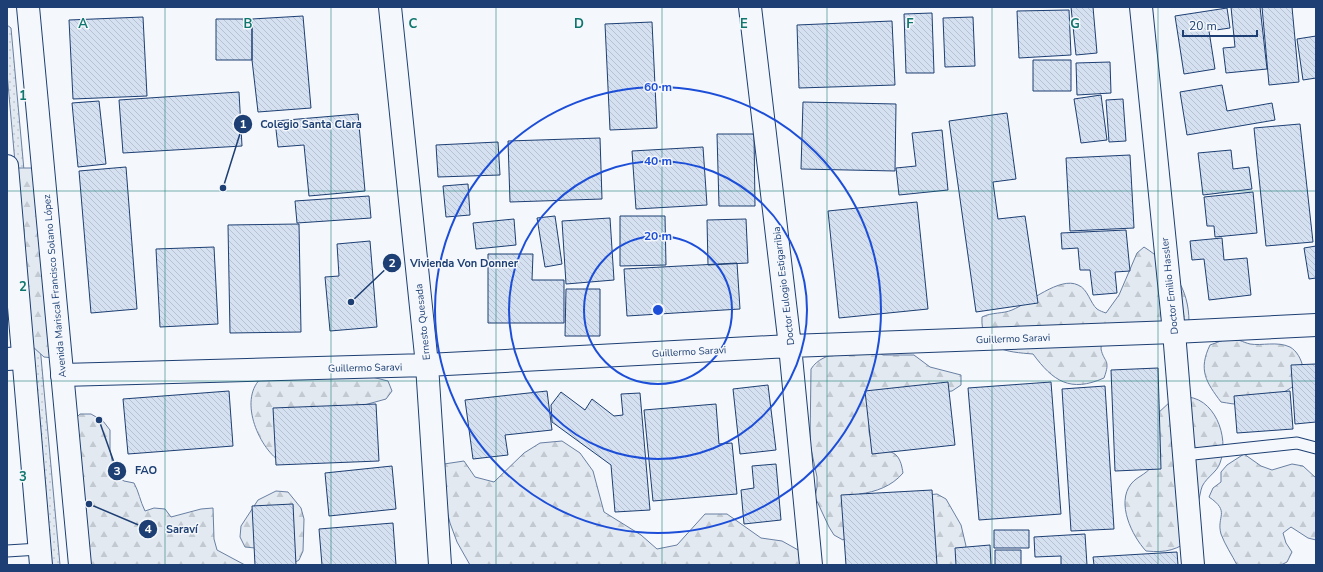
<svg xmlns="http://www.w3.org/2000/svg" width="1323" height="572" font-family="'Nunito Sans',sans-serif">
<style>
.grass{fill:url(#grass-dots);stroke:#687fa3}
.forest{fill:url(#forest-firs);stroke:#687fa3}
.building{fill:url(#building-back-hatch);stroke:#1d3f73}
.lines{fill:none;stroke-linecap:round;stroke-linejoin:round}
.lane-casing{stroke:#1d3f73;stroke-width:13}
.street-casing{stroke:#1d3f73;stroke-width:24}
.secondary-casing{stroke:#1d3f73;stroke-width:24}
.highway-casing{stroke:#1d3f73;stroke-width:24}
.lane{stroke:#f4f7fb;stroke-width:11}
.street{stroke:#f4f7fb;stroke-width:22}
.secondary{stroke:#f4f7fb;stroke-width:22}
.highway{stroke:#f4f7fb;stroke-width:22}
.grid{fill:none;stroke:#0f766e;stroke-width:1;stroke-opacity:0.55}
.ring{fill:none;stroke:#1d4ed8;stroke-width:2}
.labels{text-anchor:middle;stroke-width:3;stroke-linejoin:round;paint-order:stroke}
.street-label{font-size:10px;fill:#1d3f73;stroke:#f4f7fb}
.grid-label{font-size:13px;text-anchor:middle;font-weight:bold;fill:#0f766e;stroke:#f4f7fb;stroke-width:3;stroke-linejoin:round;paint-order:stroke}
.centre{fill:#1d4ed8;stroke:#f4f7fb;stroke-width:2}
.ring-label{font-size:12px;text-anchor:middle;font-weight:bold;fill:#1d4ed8;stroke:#f4f7fb;stroke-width:3;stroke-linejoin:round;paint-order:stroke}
.leader{fill:none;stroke:#1d3f73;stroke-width:1.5}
.callout-dot{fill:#1d3f73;stroke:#f4f7fb;stroke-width:1.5}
.mark-label{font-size:12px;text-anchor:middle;font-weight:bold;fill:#fff}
.callout-label{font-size:11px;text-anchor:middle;font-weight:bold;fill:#1d3f73;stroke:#f4f7fb;stroke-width:3;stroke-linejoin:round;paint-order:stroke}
</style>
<defs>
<pattern id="grass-dots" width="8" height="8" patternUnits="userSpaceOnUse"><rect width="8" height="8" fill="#e3e9f0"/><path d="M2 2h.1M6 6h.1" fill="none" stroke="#c2c9d1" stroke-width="1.8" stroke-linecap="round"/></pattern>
<pattern id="forest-firs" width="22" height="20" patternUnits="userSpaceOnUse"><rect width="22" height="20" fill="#e3e9f0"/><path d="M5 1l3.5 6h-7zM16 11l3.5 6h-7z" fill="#c2c9d1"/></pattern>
<pattern id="building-back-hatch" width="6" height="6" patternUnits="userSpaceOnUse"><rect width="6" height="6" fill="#d5e0f0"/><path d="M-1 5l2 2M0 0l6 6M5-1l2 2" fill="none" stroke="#b6c1d1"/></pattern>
</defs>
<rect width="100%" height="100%" fill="#f4f7fb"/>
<!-- grass -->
<path class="grass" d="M7,25L11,28L60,565H51L7,73Z"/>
<!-- forest -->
<path class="forest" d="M19,168H34L54,358L44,357L32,346L23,247L24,230L14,169Z
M1144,247C1172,265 1189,288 1189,322L1103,339C1102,342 1101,346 1101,349C1104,363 1111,359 1104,378C1070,393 1053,381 1033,354C1007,352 980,350 982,317C992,312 1003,314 1012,310C1029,303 1060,276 1078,285C1088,289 1090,303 1097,309C1100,311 1103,312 1106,313L1119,295L1137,253Z
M1229,338C1239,339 1242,342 1250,344C1262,346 1277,341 1290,347C1297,351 1301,359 1303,367C1307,389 1261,403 1243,404C1236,405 1228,403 1221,402C1206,382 1198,370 1210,345Z
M874,350L883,355H914L930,367L961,375V385L952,391L922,394L871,418C866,433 870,444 885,450C889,451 894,453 896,455C901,460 902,467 903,473C892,486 876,492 859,494L851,533L843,540L834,535L829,527L815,497L817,487V477L810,444L811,369C823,350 853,352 874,350Z
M265,375L368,376L388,381L392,391L386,399L357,407L278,460C256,443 237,394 265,375Z
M1183,397C1214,395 1230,437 1220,463C1217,473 1203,479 1201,490C1197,505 1196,522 1194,538C1176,550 1167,553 1146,551C1132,536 1116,503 1131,484C1138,475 1150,474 1154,461C1158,448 1156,429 1156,415L1172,400Z
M80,414H91L103,421L110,430V450L115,475L124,481L134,483C139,492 140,501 145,511L154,508L165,509L171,517L201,509L213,508L214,539L217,550L245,565H83C96,535 82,524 78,496C75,472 74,446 72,422Z
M562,441L580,453L593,471L604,512L641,535L657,549L677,545L705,514H727L761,538L782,541L800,551L802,565H470L457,542L450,523L440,484L444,464L464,461L475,477L494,482L524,453L540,443Z
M1244,454L1261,466L1272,470L1292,464L1303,466L1316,478V540L1308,538L1291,527L1283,533L1286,543L1292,552L1287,562L1281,565H1237C1232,555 1225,545 1221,534C1216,516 1231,512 1209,497L1213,488L1221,482V472L1227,465Z
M276,491L288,492L301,508L304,519L303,551L299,560L290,565L255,548L245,547L240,537L241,526L258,500Z
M937,494L946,499L961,525L966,546L958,565H874L927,495Z"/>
<!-- building -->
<path class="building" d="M1071,7H1093L1097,53L1076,55Z
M1231,7H1260L1267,69L1226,73L1223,48L1235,47Z
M1262,7H1292L1299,82L1269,85Z
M1227,8L1230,28L1209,31L1215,69L1184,74L1175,16Z
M1069,10L1071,55L1019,58L1017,11Z
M932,13L934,73H906L904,14Z
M303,16L311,108L258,112L252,60V19Z
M143,17L147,96L73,99L69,20Z
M973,17L975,66L945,67L943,18Z
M216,19H252V60H216Z
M892,21L895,85L799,88L797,25Z
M652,22L657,128L610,130L605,24Z
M1316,36V78L1303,80L1297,39Z
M1033,60H1071V91H1033Z
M1110,62L1111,93L1077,95L1076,63Z
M1222,85L1227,111L1272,103L1275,120L1187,135L1180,92Z
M239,92L242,146L123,153L119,100Z
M1101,95L1107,140L1081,143L1074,99Z
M1123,99L1126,141L1109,142L1106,100Z
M99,101L106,164L78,167L72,103Z
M803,102L896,104L895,171L801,169Z
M1007,113L1016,179L993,182L998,219L1025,216L1038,303L976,312L949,121Z
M358,114L365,191L309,196L304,145L278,147L275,121Z
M1300,124L1313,242L1266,246L1254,128Z
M942,130L948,190L899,195L896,168L916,166L912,133Z
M717,134H754L755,206H719Z
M600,138L602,199L510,202L508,141Z
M498,142L500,175L438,177L436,145Z
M703,147L707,205L636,209L632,151Z
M1231,150L1233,169L1249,167L1252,189L1203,195L1198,153Z
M1130,155L1134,228L1070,231L1066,158Z
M126,167L137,309L91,313L79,171Z
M468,184L470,215L446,217L443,186Z
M1253,192L1257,233L1215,237L1214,226H1207L1204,197Z
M369,196L371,218L297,223L295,201Z
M917,202L928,309L839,318L828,211Z
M555,216L562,264L545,267L537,218Z
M620,216H665L666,265L620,266Z
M610,218L614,280L566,284L562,221Z
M514,219L516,245L476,249L473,223Z
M746,219L748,263L708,265L707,220Z
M299,224L301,332L230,333L228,225Z
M1126,230L1130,271L1115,272L1117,293L1093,295L1090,270H1080L1078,248L1062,249L1061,233Z
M1222,238L1224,260L1247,258L1251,295L1209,300L1204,259L1192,260L1190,241Z
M370,241L377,327L330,331L325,277L339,276L337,244Z
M1316,246V278L1309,279L1304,248Z
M214,247L218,324L160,327L156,249Z
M488,254H533L532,280H564V323H488Z
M737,263L740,309L627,316L624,269Z
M566,289H600V336H565Z
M1316,364V422L1295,424L1291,365Z
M1158,368L1161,469L1115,471L1111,370Z
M948,382L955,445L872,454L865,391Z
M1051,382L1061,514L979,520L968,388Z
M768,385L776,450L740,454L733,389Z
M1105,386L1114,529L1071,531L1062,389Z
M229,391L233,446L128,454L123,399Z
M547,391L552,430L505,435L508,455L473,459L465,400Z
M1290,391L1293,429L1237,433L1234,396Z
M561,392L585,410L592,399L614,416L623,415L621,394L640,393L650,510L615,512L611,465L552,422L551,405Z
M376,404L379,461L276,465L273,408Z
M716,404L719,444L732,443L737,494L653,501L644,410Z
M776,464L781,520L744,524L741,490L754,488L752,466Z
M392,466L396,509L329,516L325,473Z
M932,490L937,565H846L841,495Z
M293,504L296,565H255L252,506Z
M393,523L396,565H322L319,529Z
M994,530H1029V548H994Z
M1085,534L1087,565H1061V556L1035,557L1034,537Z
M990,545L991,565H956L955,548Z
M995,550H1021V565H995Z
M1177,552L1178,565H1094L1093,557Z"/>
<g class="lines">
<defs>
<path id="lane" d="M1184,455L1297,443L1316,448
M7,551L39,549"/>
<path id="street" d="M1141,7L1174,332L1193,565
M7,359L23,358"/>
<path id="secondary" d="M390,7L427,365L440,565
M750,7L790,346L811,565
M62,375L427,365L790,346L1174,332L1316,325"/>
<path id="highway" d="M28,7L80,565
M7,166L41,565"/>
</defs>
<!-- lane casing -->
<use href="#lane" class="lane-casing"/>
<!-- street casing -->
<use href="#street" class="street-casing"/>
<!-- secondary casing -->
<use href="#secondary" class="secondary-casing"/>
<!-- highway casing -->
<use href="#highway" class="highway-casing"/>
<!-- lane -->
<use href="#lane" class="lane"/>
<!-- street -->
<use href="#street" class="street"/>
<!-- secondary -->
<use href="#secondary" class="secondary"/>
<!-- highway -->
<use href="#highway" class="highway"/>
</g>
<!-- grid -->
<path class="grid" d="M165,7V565M331,7V565M496,7V565M662,7V565M827,7V565M992,7V565M1158,7V565M7,191H1316M7,381H1316"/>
<!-- distance rings -->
<g class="ring">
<circle cx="658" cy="310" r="74"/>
<circle cx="658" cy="310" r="149"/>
<circle cx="658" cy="310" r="223"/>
</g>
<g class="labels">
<!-- street labels -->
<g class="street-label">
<text transform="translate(54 286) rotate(-95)" y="4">Avenida Mariscal Francisco Solano López</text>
<text transform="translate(783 286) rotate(-97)" y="4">Doctor Eulogio Estigarribia</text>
<text transform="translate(1169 286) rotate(-96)" y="4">Doctor Emilio Hassler</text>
<text transform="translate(422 322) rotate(-96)" y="4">Ernesto Quesada</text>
<text transform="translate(1013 338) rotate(-2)" y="4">Guillermo Saravi</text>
<text transform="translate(689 351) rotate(-3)" y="4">Guillermo Saravi</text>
<text transform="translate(365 367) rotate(-1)" y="4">Guillermo Saravi</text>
</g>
</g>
<g class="grid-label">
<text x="83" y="28">A</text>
<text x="248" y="28">B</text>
<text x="413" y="28">C</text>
<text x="579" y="28">D</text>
<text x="744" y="28">E</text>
<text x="910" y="28">F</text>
<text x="1075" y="28">G</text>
<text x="23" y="100">1</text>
<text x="23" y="291">2</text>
<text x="23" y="481">3</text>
</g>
<circle cx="658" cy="310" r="6" class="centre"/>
<g class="ring-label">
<text x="658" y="91">60 m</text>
<text x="658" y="165">40 m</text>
<text x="658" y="240">20 m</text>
</g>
<!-- callouts -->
<path class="leader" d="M223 188L243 124M351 302L392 263M99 420L117 471M89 504L148 529"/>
<g class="callout-dot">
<circle cx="223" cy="188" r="4"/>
<circle cx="351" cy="302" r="4"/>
<circle cx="99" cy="420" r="4"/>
<circle cx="89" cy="504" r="4"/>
<circle cx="243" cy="124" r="10"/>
<circle cx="392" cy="263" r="10"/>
<circle cx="117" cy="471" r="10"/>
<circle cx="148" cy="529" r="10"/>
</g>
<g class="mark-label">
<text x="243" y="128">1</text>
<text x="392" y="267">2</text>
<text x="117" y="475">3</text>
<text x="148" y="533">4</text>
</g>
<g class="callout-label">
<text x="311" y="128">Colegio Santa Clara</text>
<text x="464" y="267">Vivienda Von Donner</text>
<text x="146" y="474">FAO</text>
<text x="182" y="533">Saraví</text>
</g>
<!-- border -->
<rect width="1323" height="572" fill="none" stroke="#1d3f73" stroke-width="16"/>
<!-- scale -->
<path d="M1183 30v6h74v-6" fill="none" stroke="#1d3f73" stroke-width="2"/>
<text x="1189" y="30" font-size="12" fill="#1d3f73" stroke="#f4f7fb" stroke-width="3" paint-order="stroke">20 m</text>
</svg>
